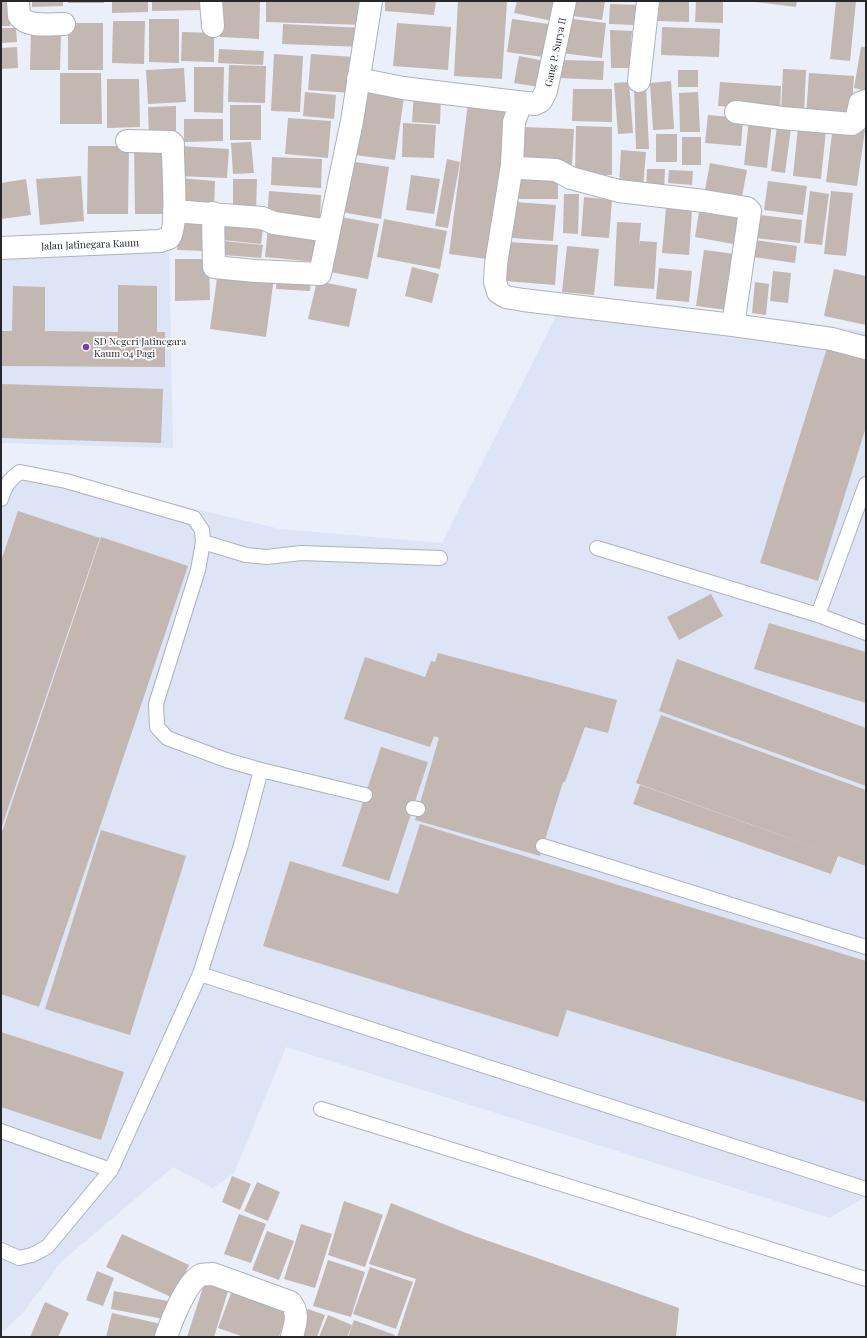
<svg xmlns="http://www.w3.org/2000/svg" width="867" height="1338" font-family="'Playfair Display',serif">
<style>
.built{fill:#dde4f6}
.building{fill:#c2b7b1}
.lines{fill:none;stroke-linecap:round;stroke-linejoin:round}
.lane-casing{stroke:#adb1bb;stroke-width:16}
.street-casing{stroke:#adb1bb;stroke-width:24}
.lane{stroke:#fff;stroke-width:14}
.street{stroke:#fff;stroke-width:22}
.poi-dot{fill:#8639a9;stroke:#fcfdff;stroke-width:1.5}
.labels{text-anchor:middle;stroke-width:3.5;stroke-linejoin:round;paint-order:stroke}
.street-label{font-size:10px;fill:#25272b;stroke:#fcfdff}
.poi-label{font-size:10px;fill:#25272b;stroke:#fcfdff;text-anchor:start}
</style>
<rect width="100%" height="100%" fill="#ebeffa"/>
<!-- built -->
<path class="built" d="M169,245L173,448L1,443V251Z
M563,302L791,320L866,332V1196L830,1218L286,1047L234,1173L213,1188L173,1167L62,1261L22,1314L1,1333V474L66,478L280,529L442,543Z"/>
<!-- building -->
<path class="building" d="M1,1H8L10,26H1Z
M32,1H63V6L32,7Z
M68,1H104V3H68Z
M112,1H148V12L112,13Z
M152,1H201L202,10L152,11Z
M222,1H260L259,39L220,37Z
M266,1H368L366,25L266,22Z
M385,1H436L434,15L385,11Z
M458,1H507L502,79L454,76Z
M517,1H562L557,22L514,13Z
M567,1H605L602,20L566,15Z
M659,1H689V22L658,21Z
M696,1H723V23L695,22Z
M747,1H797L796,7Z
M836,1H856L850,61L830,59Z
M610,4L637,5L635,25L609,24Z
M565,18L606,23L602,58L561,53Z
M149,19H179V63L149,62Z
M512,19L556,25L551,58L507,52Z
M113,21H145L144,64L112,63Z
M68,23H103V70H68Z
M397,23L451,27L448,70L393,66Z
M283,24L364,28L363,47L282,44Z
M662,27L720,29L719,57L661,55Z
M1,28H16L17,42L1,43Z
M610,30L632,31L629,68H611Z
M31,32L61,33L60,70H30Z
M182,32L214,33V62L181,61Z
M17,47L18,68L1,69V48Z
M861,47H866V91L854,88Z
M219,49L264,51L263,65L218,63Z
M274,54L303,56L300,112L271,111Z
M311,54L354,57L352,93L308,90Z
M519,56L550,62L545,88L514,83Z
M560,60L604,61L603,80L559,78Z
M229,65L266,66L265,103L228,102Z
M194,67H224L223,113L194,112Z
M184,68L186,102L148,104L146,70Z
M783,69L806,70L804,114L781,113Z
M678,70H698V87H678Z
M60,73H101L102,124H60Z
M809,73L854,76L851,120L806,117Z
M107,79H139L140,127L107,128Z
M671,81L674,129L653,130L650,83Z
M629,82L633,133L618,134L614,83Z
M720,82L781,86L780,110L718,106Z
M365,84L405,90L395,160L354,155Z
M634,87H646L649,149H636Z
M573,89H612V122L572,121Z
M414,91L441,93L440,124L412,122Z
M305,92L336,95L334,119L303,116Z
M698,92L700,132H680L679,93Z
M468,103L514,109L495,260L449,254Z
M230,105H261V140H230Z
M176,106V138H149L148,107Z
M708,115L743,118L741,146L705,143Z
M288,118L331,121L328,158L285,154Z
M184,119H223V141L184,142Z
M749,120L772,123L767,168L744,165Z
M403,123L436,125L434,158L402,157Z
M576,126L612,127V175H575Z
M777,126L791,128L785,173L771,171Z
M833,126L865,130L857,186L826,182Z
M524,127L574,129L572,165L522,163Z
M798,127L826,130L821,179L793,176Z
M656,134H677V162H656Z
M682,137H701V165H682Z
M251,142L254,173L233,174L231,143Z
M88,146H129L128,214H87Z
M179,146L229,149L227,178L177,176Z
M134,147H167L168,214H135Z
M621,150L646,152L643,188L619,186Z
M272,157L322,159L321,188L271,185Z
M447,159L460,162L448,228L435,226Z
M349,161L389,167L381,219L341,212Z
M710,163L747,170L741,202L704,195Z
M647,169H665L664,191H646Z
M669,170L693,171L692,185L668,183Z
M411,175L440,179L434,214L406,210Z
M516,175H558V199H516Z
M81,176L84,221L40,225L36,179Z
M178,178L215,181L214,209L176,206Z
M26,179L31,215L1,219V183Z
M233,179H257L256,212L233,211Z
M768,181L807,186L803,215L764,210Z
M269,191L321,195L320,222L267,218Z
M810,191L829,194L822,245L804,243Z
M831,191L853,193L846,256L824,254Z
M564,194H579L578,234L563,233Z
M584,197L612,200L609,238L581,236Z
M515,202L556,205L553,241L512,238Z
M666,208L692,210L689,255L662,253Z
M699,212L744,219L739,245L695,237Z
M179,213L207,214L205,251L177,250Z
M759,215L802,220L800,243L756,238Z
M341,217L379,224L368,279L330,272Z
M225,218L264,222L261,244L223,240Z
M384,219L447,231L440,269L377,257Z
M617,222L641,223L639,246L640,241L657,242L654,289L614,286Z
M268,227L319,232L316,262L265,257Z
M755,240L797,246L795,263L753,257Z
M224,241L263,245L261,258L223,255Z
M509,242L558,245L555,285L506,281Z
M567,246L599,249L594,295L562,292Z
M704,250L735,254L727,310L696,306Z
M175,259H209L210,300L175,301Z
M412,267L439,274L432,303L405,296Z
M659,268L692,271L689,302L656,299Z
M834,269L866,276V325L824,316Z
M218,271L274,278L266,337L210,329Z
M773,271L791,273L788,303L770,301Z
M277,276L311,278L310,291L276,289Z
M317,281L357,289L349,327L308,319Z
M755,282L769,284L766,315L752,313Z
M118,285L157,286V332H165V367L1,366V331H12L13,286L45,287V331L118,332Z
M827,348L866,360V427L818,581L760,563Z
M1,384L163,389L161,443L1,438Z
M18,511L100,538L1,829V561Z
M101,537L188,566L39,1007L1,994V835Z
M711,594L723,616L679,640L667,617Z
M769,623L866,652V703L754,669Z
M438,653L617,700L608,733L585,727L565,782H563L540,856L415,820L439,738L434,736L430,747L344,719L365,657L425,677L431,661L435,662Z
M677,659L866,728V786L659,711Z
M661,715L866,790V866L838,856L831,874L633,804L640,785L836,855L636,783Z
M381,747L428,762L389,881L342,866Z
M420,824L866,961V1102L567,1010L558,1037L263,946L290,861L398,894Z
M101,830L186,856L130,1035L45,1009Z
M1,1032L124,1072L101,1140L1,1107Z
M232,1176L251,1184L240,1210L222,1202Z
M257,1182L280,1192L268,1221L244,1211Z
M344,1201L383,1215L365,1267L328,1255Z
M391,1203L466,1233L679,1308L676,1337H397L416,1279L369,1264Z
M239,1214L266,1224L251,1263L224,1254Z
M301,1224L332,1234L315,1288L284,1279Z
M267,1231L294,1241L279,1280L252,1270Z
M122,1234L189,1265L173,1298L106,1267Z
M328,1260L365,1272L351,1317L313,1306Z
M370,1267L413,1282L396,1329L353,1314Z
M97,1271L114,1278L103,1306L86,1300Z
M205,1281L229,1288L214,1337H187Z
M233,1288L287,1311L279,1337H244L218,1328Z
M114,1291L168,1301L164,1319L111,1309Z
M45,1302L69,1313L58,1337H30Z
M308,1309L325,1315L317,1337H307L299,1334Z
M112,1313L161,1324L158,1337H106Z
M328,1315L352,1325L347,1337H319Z
M354,1320L395,1335L394,1337H348Z"/>
<g class="lines">
<defs>
<path id="lane" d="M1,499C5,487 9,479 20,472L66,481L194,518L202,530L203,542L198,570L156,704L157,727L167,738L226,760L261,770L241,845L200,974L111,1170L47,1247L32,1255L19,1258L1,1250
M203,542L246,555L267,557L301,553L440,558
M597,548L818,615L866,633
M818,615L866,484
M261,770L365,795
M413,808L418,809
M543,846L866,947
M200,974L866,1189
M321,1109L866,1279
M1,1131L111,1170"/>
<path id="street" d="M18,1L19,16C28,28 50,24 64,24
M211,1L213,26
M358,79L403,88L535,104L541,101L546,91L565,1
M639,81L648,1
M521,103L514,122L512,165L520,168L556,170L571,178L619,191L704,201L747,208L750,211L733,325L832,339L866,348
M736,112L782,118L852,124L856,121L860,103L866,101
M512,165L496,264L495,281L498,292L506,297L523,300L733,325
M174,211L262,218L274,223L329,231
M213,213L214,267L256,271L320,274L352,121L371,1
M1,248L160,241L169,238C179,227 172,162 173,144L171,142L127,141
M166,1337C171,1322 186,1282 201,1275C204,1274 209,1274 213,1274L290,1302C300,1313 295,1324 292,1337"/>
</defs>
<!-- lane casing -->
<use href="#lane" class="lane-casing"/>
<!-- street casing -->
<use href="#street" class="street-casing"/>
<!-- lane -->
<use href="#lane" class="lane"/>
<!-- street -->
<use href="#street" class="street"/>
</g>
<!-- markers -->
<circle class="poi-dot" cx="86" cy="347" r="4"/>
<g class="labels">
<!-- street labels -->
<g class="street-label">
<text transform="translate(555 52) rotate(-78)" y="4">Gang P. Surya II</text>
<text transform="translate(90 244) rotate(-2)" y="4">Jalan Jatinegara Kaum</text>
</g>
<!-- poi labels -->
<g class="poi-label">
<text x="94" y="345">SD Negeri Jatinegara<tspan x="94" dy="12">Kaum 04 Pagi</tspan></text>
</g>
</g>
<!-- border -->
<rect width="867" height="1338" fill="none" stroke="#25272b" stroke-width="4"/>
</svg>
